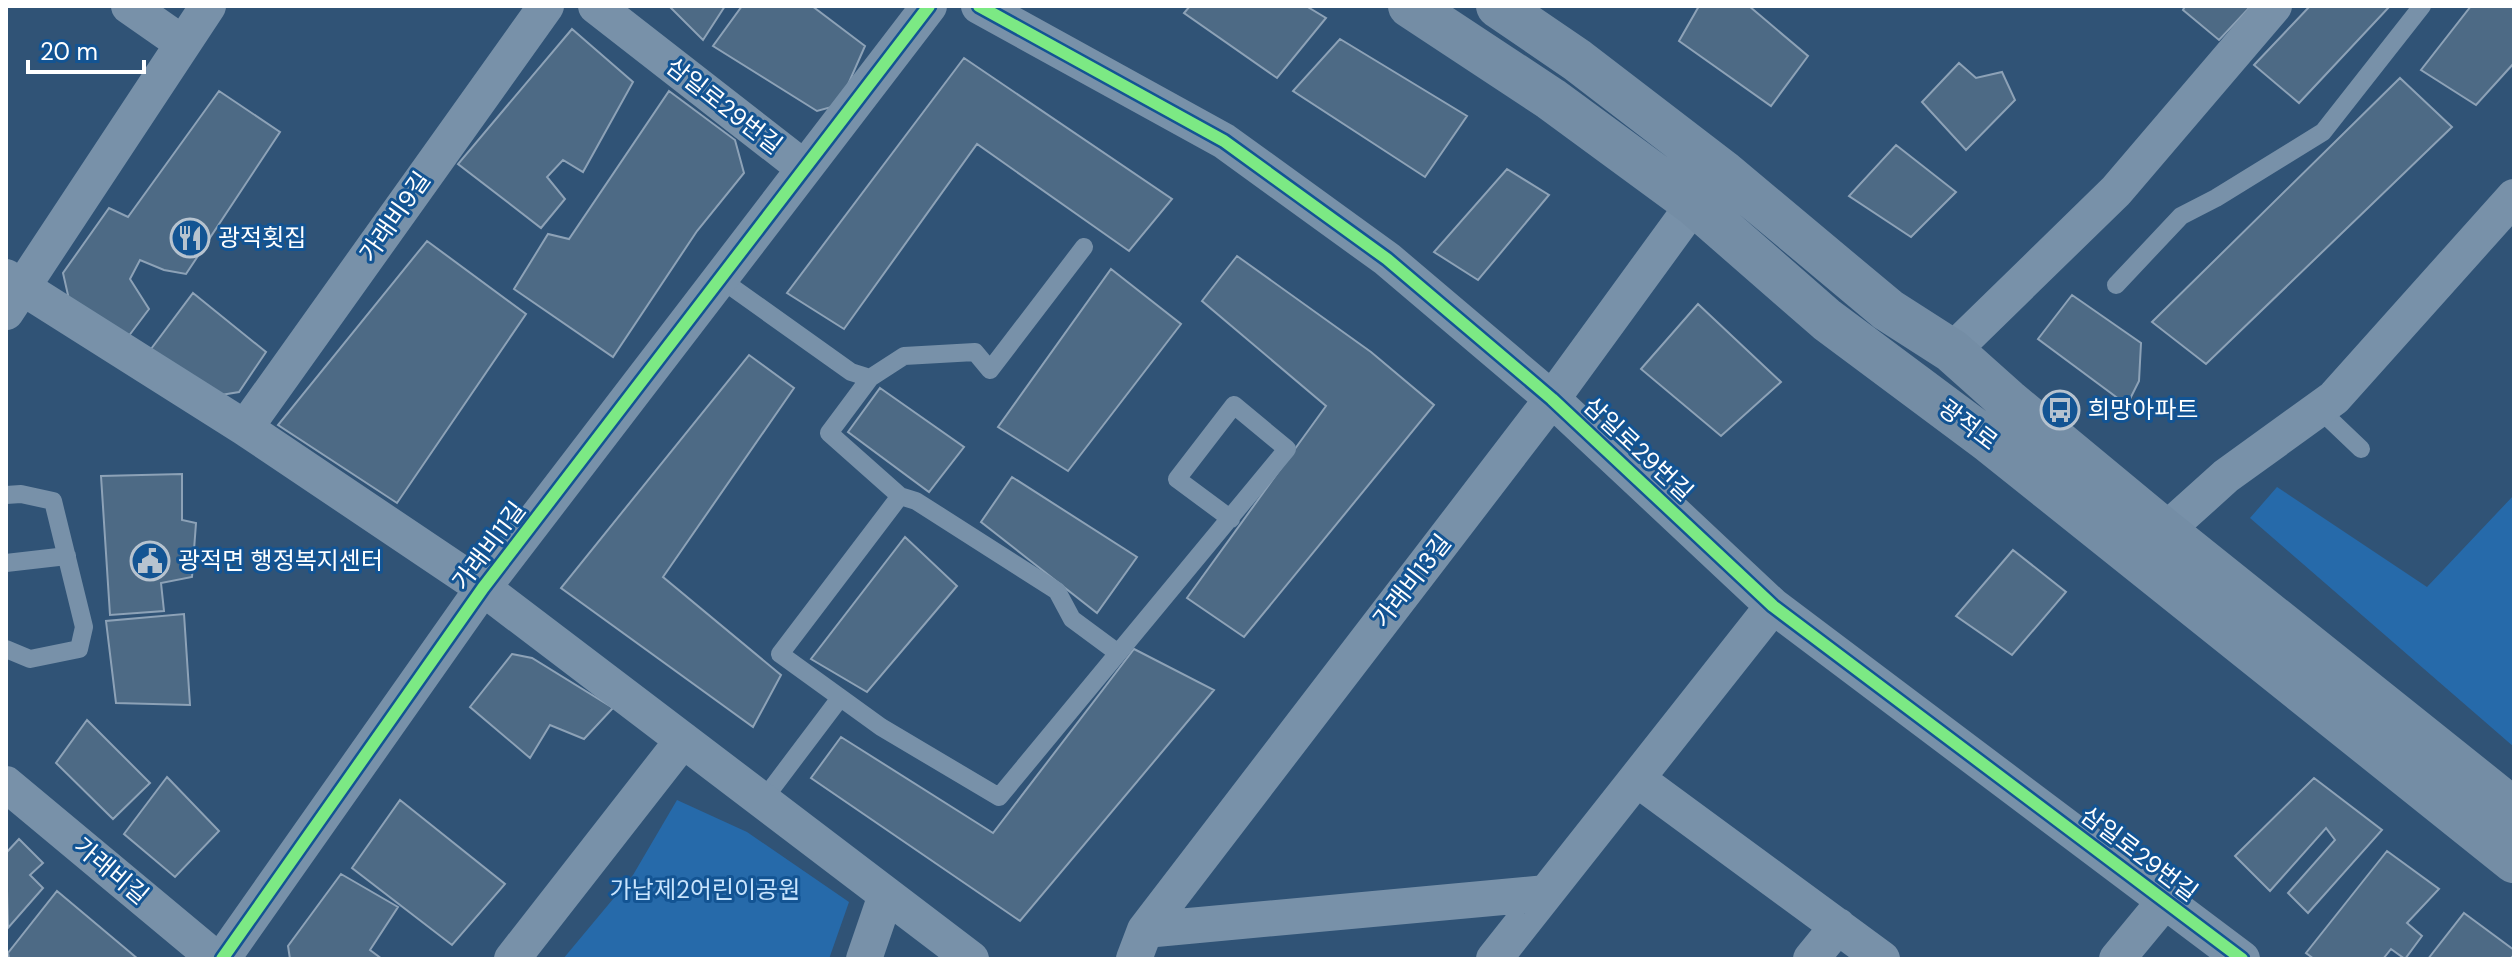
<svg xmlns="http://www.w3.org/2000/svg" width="2520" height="965" font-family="'DM Sans','Noto Sans KR',sans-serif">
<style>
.green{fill:#266aaa}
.building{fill:#4d6a85;stroke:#8da2b7;stroke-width:2}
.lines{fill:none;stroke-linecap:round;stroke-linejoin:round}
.service{stroke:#7891a9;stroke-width:18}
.minor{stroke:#7891a9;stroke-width:36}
.secondary{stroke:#748da5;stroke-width:44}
.cycleway-casing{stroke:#135493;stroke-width:17}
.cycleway{stroke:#7ce984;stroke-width:12}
.labels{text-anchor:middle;stroke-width:6;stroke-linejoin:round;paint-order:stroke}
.street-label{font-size:24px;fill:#fff;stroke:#135493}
.poi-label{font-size:24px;fill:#fff;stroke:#135493;text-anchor:start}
.park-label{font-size:24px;fill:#c8e4fd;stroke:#135493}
</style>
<rect width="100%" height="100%" fill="#305376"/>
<!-- green -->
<path class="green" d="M2277,487L2427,587L2514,495V747L2250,518Z
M677,800L747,832L849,902L829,959H563L633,875Z"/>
<!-- building -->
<path class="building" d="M669,6H725L703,40Z
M742,6H812L865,46L839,105L817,111L713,46Z
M1190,6H1306L1326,18L1277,78L1184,13Z
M1699,6H1749L1808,56L1771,106L1679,41Z
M2185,6H2251L2219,40L2183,10Z
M2310,6H2390L2299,103L2254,65Z
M2471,6H2514V63L2476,105L2421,70Z
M572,29L633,82L583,172L563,160L547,177L565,199L541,228L458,164Z
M1340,39L1467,116L1425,177L1293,91Z
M964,58L1172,199L1129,251L977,144L844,329L787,293Z
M1959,63L1976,78L2002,72L2015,100L1966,150L1922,102Z
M2400,78L2452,127L2206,364L2152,322Z
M219,91L280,132L186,274L164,270L140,260L130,279L149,309L125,341L70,304L63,273L109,208L128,217Z
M669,91L735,140L744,173L697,231L613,357L514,289L548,234L569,239Z
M1896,145L1956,192L1911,237L1849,196Z
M1507,169L1549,195L1478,280L1434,252Z
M427,241L526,314L397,503L278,425Z
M1237,256L1371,352L1434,405L1244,637L1187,598L1326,406L1202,301Z
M1111,269L1181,324L1068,471L998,427Z
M193,293L266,352L239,392L215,396L151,349Z
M2072,295L2141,343L2139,381L2127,405L2038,339Z
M1698,304L1781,382L1721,436L1641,369Z
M749,355L794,388L663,577L781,675L753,727L561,588Z
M880,388L964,447L929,492L848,432Z
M182,474V520L196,523L192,577L161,583L164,611L110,615L101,476Z
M1012,477L1137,557L1097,613L981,522Z
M905,537L957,586L867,692L811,659Z
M2013,550L2066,592L2012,655L1956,616Z
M184,614L190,705L116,703L106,621Z
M1134,649L1214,690L1020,921L811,778L841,737L993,833Z
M512,654L532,658L613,708L584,739L550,725L530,758L470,707Z
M87,720L150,783L113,819L56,763Z
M167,777L219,831L175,877L124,834Z
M2314,778L2382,830L2308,913L2288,893L2335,840L2326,828L2270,891L2235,856Z
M400,800L505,884L452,945L352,868Z
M19,839L43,863L30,875L43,888L8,928L6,853Z
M2387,851L2439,889L2407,923L2422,936L2405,959L2391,949L2383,959H2314L2306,953Z
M341,874L398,907L370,950L382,959H290L288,946Z
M57,891L138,959H9L8,953Z
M2464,913L2514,950V955L2510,959H2428Z"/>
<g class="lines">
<!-- service -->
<path class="service" d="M719,278L851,372L870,378L829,433L900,496L916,501L1057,591L1072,619L1118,653
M2116,285L2181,216L2216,198L2323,132L2422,6
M870,378L904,356L975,352L990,370L1084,247
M2319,409L2361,449
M6,495L21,494L53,501L84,627L79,649L30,659L6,649
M900,496L780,654L881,727L999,797L1287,449L1234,405L1177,479L1231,519
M6,563L67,556
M763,800L840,698"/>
<!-- minor -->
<path class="minor" d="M129,6L182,43
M596,6L804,168
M979,6L1224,141L1387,259L1552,399L1773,606L2242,959
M6,277L245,428L483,588L971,959
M6,312L208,6
M1952,351L2116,191L2274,6
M245,428L546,6
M2165,531L2226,476L2334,398L2514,197
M1637,779L1882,959
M6,784L216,959
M1145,930L1546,893
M222,959L483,588L929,6
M512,959L683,740
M864,959L886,895
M1134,959L1145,930L1552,399L1694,204
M1494,959L1773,606
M1811,959L1838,926
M2117,959L2165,901"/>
<!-- secondary -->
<path class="secondary" d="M1410,6L1551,99L1694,204L1827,320L1988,440L2514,861
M1498,6L1577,60L1723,172L1888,310L1952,351L2008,401L2165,531L2514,810"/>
<defs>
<path id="cycleway" d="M979,6L1224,141L1387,259L1552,399L1773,606L2242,959
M222,959L483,588L929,6"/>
</defs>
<!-- cycleway casing -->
<use href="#cycleway" class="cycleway-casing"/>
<!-- cycleway -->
<use href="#cycleway" class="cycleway"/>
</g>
<!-- icons -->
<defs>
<symbol id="restaurant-ring" viewBox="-11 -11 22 22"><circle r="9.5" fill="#135493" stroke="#b7c3cf" stroke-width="1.5"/><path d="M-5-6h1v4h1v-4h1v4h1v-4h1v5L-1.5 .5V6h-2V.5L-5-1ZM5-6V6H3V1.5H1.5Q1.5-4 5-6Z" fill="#b7c3cf"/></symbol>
<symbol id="bus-ring" viewBox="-11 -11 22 22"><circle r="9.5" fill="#135493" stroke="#b7c3cf" stroke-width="1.5"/><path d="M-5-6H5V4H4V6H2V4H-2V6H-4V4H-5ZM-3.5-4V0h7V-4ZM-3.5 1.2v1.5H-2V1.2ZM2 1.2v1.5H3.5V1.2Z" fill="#b7c3cf"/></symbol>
<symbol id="civic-ring" viewBox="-11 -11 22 22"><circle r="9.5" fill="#135493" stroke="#b7c3cf" stroke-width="1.5"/><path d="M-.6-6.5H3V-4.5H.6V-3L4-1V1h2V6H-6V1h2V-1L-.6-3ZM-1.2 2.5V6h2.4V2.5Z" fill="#b7c3cf"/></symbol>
</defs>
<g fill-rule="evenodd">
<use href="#restaurant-ring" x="168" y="216" width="44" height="44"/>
<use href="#bus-ring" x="2038" y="388" width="44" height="44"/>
<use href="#civic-ring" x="128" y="539" width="44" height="44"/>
</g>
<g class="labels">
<!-- street labels -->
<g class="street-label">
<text transform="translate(724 106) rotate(38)" y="8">삼일로29번길</text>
<text transform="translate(395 217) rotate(-55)" y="8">가래비9길</text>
<text transform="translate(1968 425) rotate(37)" y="8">광적로</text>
<text transform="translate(1638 449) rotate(43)" y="8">삼일로29번길</text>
<text transform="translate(489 546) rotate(-53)" y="8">가래비11길</text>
<text transform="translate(1412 581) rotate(-52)" y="8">가래비13길</text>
<text transform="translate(2139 854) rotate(37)" y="8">삼일로29번길</text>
<text transform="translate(111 871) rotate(40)" y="8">가래비길</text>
</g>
<!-- poi labels -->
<g class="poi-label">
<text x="218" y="246">광적횟집</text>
<text x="2088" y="418">희망아파트</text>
<text x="178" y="569">광적면 행정복지센터</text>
</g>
<!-- park labels -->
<g class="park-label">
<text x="705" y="898">가납제2어린이공원</text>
</g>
</g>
<!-- border -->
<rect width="2520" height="965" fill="none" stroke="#ffffff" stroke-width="16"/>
<!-- scale -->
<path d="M28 60v12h116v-12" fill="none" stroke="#ffffff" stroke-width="4"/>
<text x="40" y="60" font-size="24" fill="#ffffff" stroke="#135493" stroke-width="6" paint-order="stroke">20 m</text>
</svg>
